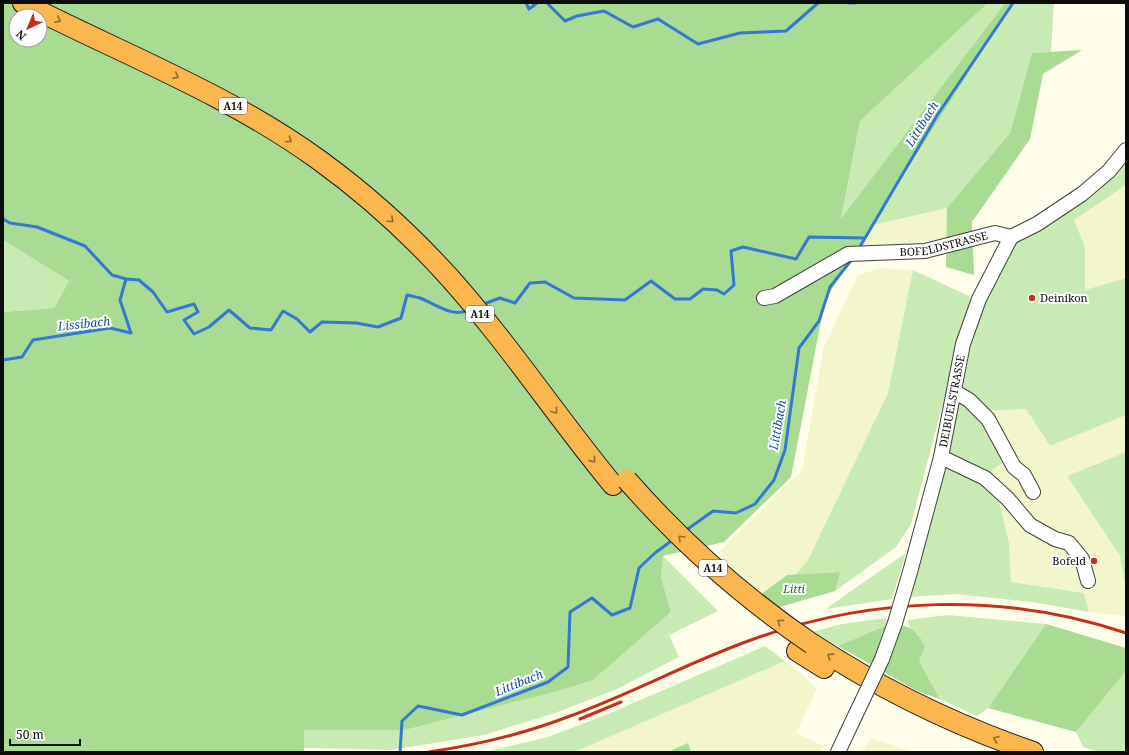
<svg xmlns="http://www.w3.org/2000/svg" width="1129" height="755" font-family="'Noto Serif',serif">
<style>
.farmland{fill:#f3f6ca}
.green{fill:#c7ebb3}
.forest{fill:#a8dc92;fill-rule:evenodd}
.lines{fill:none;stroke-linecap:round;stroke-linejoin:round}
.stream{stroke:#3179d3;stroke-width:3}
.minor-casing{stroke:#3f3f3f;stroke-width:16}
.highway-casing{stroke:#1d1d1d;stroke-width:22}
.minor{stroke:#fff;stroke-width:14}
.highway{stroke:#fbb74d;stroke-width:20}
.rail{stroke:#c2301f;stroke-width:3}
.minor-bridge-casing{stroke:#3f3f3f;stroke-width:16;stroke-linecap:butt}
.highway-bridge-casing{stroke:#1d1d1d;stroke-width:22;stroke-linecap:butt}
.minor-bridge{stroke:#fff;stroke-width:14}
.highway-bridge{stroke:#fbb74d;stroke-width:20}
.oneway{stroke:#8f6a30}
.poi-dot{fill:#c2301f;stroke:#fff;stroke-width:1.5}
.labels{text-anchor:middle;stroke-width:4;stroke-linejoin:round;paint-order:stroke}
.shield{fill:#fff;stroke:#555;stroke-width:1}
.shield-label{font-size:10px;font-weight:bold;fill:#0c0c0c}
.street-label{font-size:11px;fill:#0c0c0c;stroke:#fff}
.poi-label{font-size:11px;fill:#0c0c0c;stroke:#fff;text-anchor:start}
.park-label{font-size:11px;font-style:italic;fill:#1e661a;stroke:#fff}
.water-label{font-size:12px;font-style:italic;fill:#114ca2;stroke:#fff}
</style>
<rect width="100%" height="100%" fill="#fffeeb"/>
<!-- farmland -->
<path class="farmland" d="M1126,185V278L1085,290V247L1074,220Z
M947,208V239L857,249L873,225Z
M879,268L913,270L888,393L808,560L795,575H787L760,595L751,587L718,553L802,470L824,347L857,276Z
M963,387L987,411L1026,409L1050,446L1126,415V452L1067,476L1120,556L1126,589V616L1089,612L1084,593L1011,582L1009,543L992,470L1006,461L960,400Z
M785,661L800,672L817,689L796,733L824,746L820,752H691L688,743L667,752H570L579,750Z
M871,738L912,752H861Z"/>
<!-- green -->
<path class="green" d="M988,3H1005L841,220L860,121Z
M1013,3H1054L1051,52L1032,53L1010,133L947,208L873,225Z
M1126,160V185L1074,220L1085,247V290L1126,278V415L1050,446L1026,409L987,411L963,387L980,301L1004,258L1018,240Z
M3,240L69,281L54,308L3,312Z
M913,270L971,297L911,524L896,547L835,591L839,572L795,575L808,560L888,393Z
M960,400L983,417L1006,461L992,470L1009,543L1011,582L1084,593L1089,612L1032,602L955,594L911,597Z
M1126,452V589L1120,556L1067,476Z
M906,553L892,599L826,609L851,591Z
M663,556L718,611L669,635L679,657L615,690L555,713L484,735L391,750L304,748V730H405L562,690L593,680L671,612L661,577Z
M948,615L1046,624L988,708L977,716L940,699L919,661V635L909,626L908,620Z
M886,618L887,625L838,646L811,632L842,624Z
M765,646L785,661L579,750L570,752H485L548,737L608,714Z
M1126,671V752H1099L1083,747L1076,732Z"/>
<!-- forest -->
<path class="forest" d="M3,3H988L860,121L841,219L1005,3H1013L825,300L791,477L724,542L663,556L661,577L671,612L593,680L562,690L405,730H304V752H3V312L54,308L69,281L3,240ZM16,16H40V40H16Z
M1082,50L1043,74L1030,139L972,222L974,275L946,267L947,208L1010,133L1032,53Z
M840,572L835,591L776,608L760,595L787,575Z
M1046,624L1126,648V671L1076,732L988,708Z
M887,625C910,626 913,625 925,646L919,661L940,699L917,691L838,646Z
M688,743L691,752H668Z"/>
<g class="lines">
<!-- stream -->
<path class="stream" d="M526,3L529,9L537,3
M547,3L565,21L577,16L604,11L633,27L658,19L698,44L740,33L786,31L818,3
M849,3H855
M3,219L10,223L37,227L85,246L112,275L126,279
M858,250L938,114L1013,3
M481,305L500,298L515,303L530,283L545,282L574,298L625,300L651,281L675,299H690L703,289L717,290L724,294L734,285L731,251L743,247L796,259L809,237L865,238
M3,360L22,357L33,340L110,328L131,333L120,300L126,279L139,280L153,292L167,312L194,304L198,312L184,320L194,334L209,327L229,310L250,328L271,330L283,311L297,319L310,332L322,322L356,323L378,327L401,318L407,295C411,296 416,297 420,298C436,304 451,318 469,310
M685,531L713,511L736,513L755,504L774,480L785,450L799,348L819,321L830,287L853,258
M400,752L402,721L418,706L462,715L548,682L568,667L570,612L592,598L612,615L630,608L639,568L655,553L674,539"/>
<defs>
<g id="minor">
<path d="M1011,237L1037,224L1082,194L1109,171L1126,150"/>
<path id="s1" d="M764,298L775,296L848,254L925,251L995,233L1011,237"/>
<path d="M955,392L969,400L988,419L1014,467L1024,475L1033,492"/>
<path d="M941,457L985,478L1008,499L1030,525L1055,539L1069,543L1082,559L1088,581"/>
<path id="s2" d="M910,572L941,457L963,344L979,299L1011,237"/>
<path d="M882,659L895,623"/>
<path d="M838,752L855,716"/>
</g>
<path id="highway" d="M23,3C123,54 228,94 319,160C366,194 410,234 449,277C508,343 557,417 613,485
M812,644C881,689 954,725 1033,752
M797,651L824,668"/>
</defs>
<!-- minor casing -->
<use href="#minor" class="minor-casing"/>
<!-- highway casing -->
<use href="#highway" class="highway-casing"/>
<!-- minor -->
<use href="#minor" class="minor"/>
<!-- highway -->
<use href="#highway" class="highway"/>
<!-- rail -->
<path class="rail" d="M580,719L621,702
M429,752C477,745 524,734 570,716C631,694 689,662 751,640C872,596 1003,592 1126,633"/>
<defs>
<path id="minor-bridge" d="M895,623L910,572
M855,716L882,659"/>
<path id="highway-bridge" d="M627,480C682,543 743,597 812,644"/>
</defs>
<!-- minor-bridge casing -->
<use href="#minor-bridge" class="minor-bridge-casing"/>
<!-- highway-bridge casing -->
<use href="#highway-bridge" class="highway-bridge-casing"/>
<!-- minor-bridge -->
<use href="#minor-bridge" class="minor-bridge"/>
<!-- highway-bridge -->
<use href="#highway-bridge" class="highway-bridge"/>
</g>
<!-- one-way arrows -->
<defs><path id="oneway-chevron" d="M-2-3.5L2.5 0L-2 3.5" fill="none" stroke-width="1.6" stroke-linecap="round" stroke-linejoin="round"/></defs>
<g class="oneway">
<use href="#oneway-chevron" transform="translate(58 20) rotate(26)"/>
<use href="#oneway-chevron" transform="translate(176 76) rotate(26)"/>
<use href="#oneway-chevron" transform="translate(289 140) rotate(34)"/>
<use href="#oneway-chevron" transform="translate(391 220) rotate(42)"/>
<use href="#oneway-chevron" transform="translate(555 411) rotate(53)"/>
<use href="#oneway-chevron" transform="translate(593 460) rotate(51)"/>
<use href="#oneway-chevron" transform="translate(681 538) rotate(-135)"/>
<use href="#oneway-chevron" transform="translate(780 622) rotate(-144)"/>
<use href="#oneway-chevron" transform="translate(830 656) rotate(-147)"/>
<use href="#oneway-chevron" transform="translate(996 739) rotate(-159)"/>
</g>
<!-- markers -->
<g class="poi-dot">
<circle cx="1032" cy="298" r="4"/>
<circle cx="1094" cy="561" r="4"/>
</g>
<g class="labels">
<!-- shield labels -->
<g class="shield">
<rect x="219" y="98" width="28" height="16" rx="3"/>
<rect x="466" y="306" width="28" height="16" rx="3"/>
<rect x="699" y="560" width="28" height="16" rx="3"/>
</g>
<g class="shield-label">
<text x="233" y="110">A14</text>
<text x="480" y="318">A14</text>
<text x="713" y="572">A14</text>
</g>
<!-- street labels -->
<g class="street-label">
<text dy="4" stroke="none"><textPath href="#s1" startOffset="192">BOFELDSTRASSE</textPath></text>
<text dy="4" stroke="none"><textPath href="#s2" startOffset="176">DEIBUELSTRASSE</textPath></text>
</g>
<!-- poi labels -->
<g class="poi-label">
<text x="1040" y="302">Deinikon</text>
<text x="1086" y="565" text-anchor="end">Bofeld</text>
</g>
<!-- park labels -->
<g class="park-label">
<text x="794" y="593">Litti</text>
</g>
<!-- water labels -->
<g class="water-label">
<text transform="translate(922 124) rotate(-58)" y="4">Littibach</text>
<text transform="translate(84 324) rotate(-6)" y="4">Lissibach</text>
<text transform="translate(778 425) rotate(-80)" y="4">Littibach</text>
<text transform="translate(519 683) rotate(-22)" y="4">Littibach</text>
</g>
</g>
<!-- border -->
<rect width="1129" height="755" fill="none" stroke="#0c0c0c" stroke-width="8"/>
<!-- north arrow -->
<g transform="translate(28 28) rotate(224)"><circle r="19" fill="#ffffff" stroke="#9e9e9e"/>
<path d="M0-3L7 15L0 10L-7 15Z" fill="#c2301f"/>
<text y="-6" font-size="11" font-weight="bold" text-anchor="middle" fill="#0c0c0c">N</text>
</g>
<!-- scale -->
<path d="M10 739v6h70v-6" fill="none" stroke="#0c0c0c" stroke-width="2"/>
<text x="16" y="739" font-size="12" fill="#0c0c0c" stroke="#ffffff" stroke-width="3" paint-order="stroke">50 m</text>
</svg>
